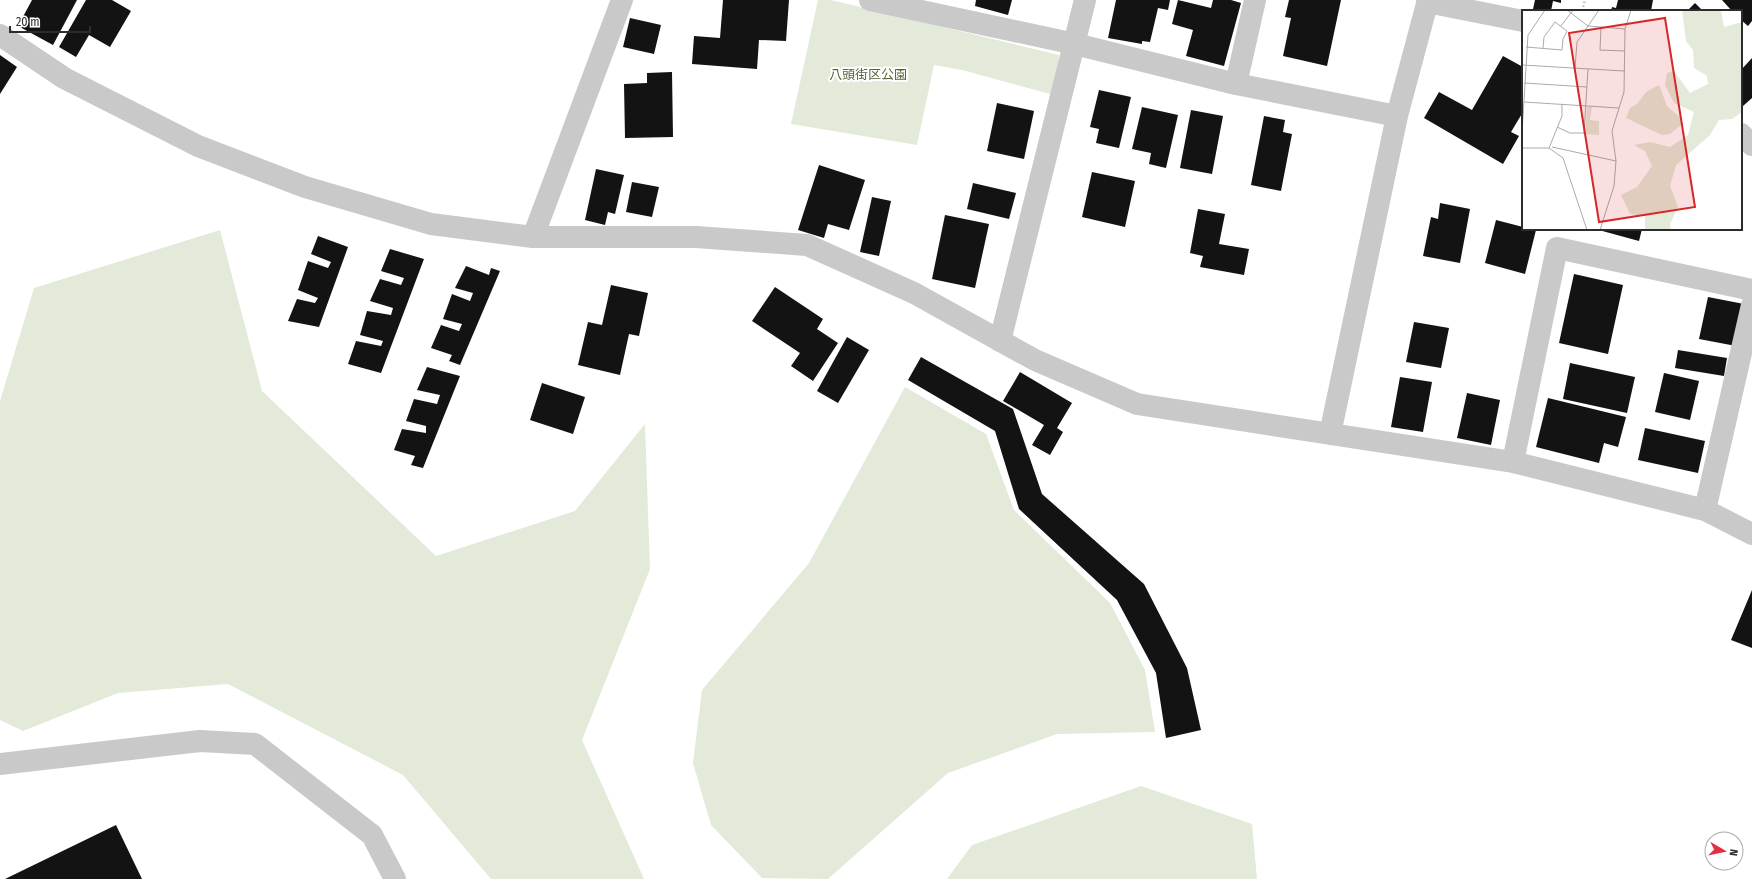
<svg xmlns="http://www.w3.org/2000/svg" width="1752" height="879" font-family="'Fira Sans Condensed','Noto Sans JP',sans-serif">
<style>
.green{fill:#e3ead9}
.building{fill:#131313}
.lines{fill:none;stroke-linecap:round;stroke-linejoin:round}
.path{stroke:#c9c9c9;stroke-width:2.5;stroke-dasharray:2 2;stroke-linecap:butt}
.minor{stroke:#c9c9c9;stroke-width:22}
.labels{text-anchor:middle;stroke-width:4;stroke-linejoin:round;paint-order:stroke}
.park-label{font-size:13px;fill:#51673a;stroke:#fff}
.inset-road{fill:none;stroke:#ababab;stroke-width:1}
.view{fill:#d62828;fill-opacity:0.15;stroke:#d62828;stroke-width:2}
.inset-edge{fill:none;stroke:#2c2c2c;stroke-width:2}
</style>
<rect width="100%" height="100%" fill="#fff"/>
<!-- green -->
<path class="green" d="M818,0H831L1059,55L1054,95L962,70L934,65L917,145L791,124Z
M220,230L262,391L436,556L575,511L645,424L650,569L582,740L644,879H491L403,775L228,684L118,693L23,731L0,720V401L34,288Z
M905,387L986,434L1014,510L1110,603L1145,670L1155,732L1057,734L948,773L828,879L762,878L711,825L693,763L702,690L809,563Z
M1141,786L1252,824L1257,879H947L972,845Z"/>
<!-- building -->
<path class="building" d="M32,0H77L53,45L18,26Z
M86,0H112L131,11L110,47L89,35L76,57L59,47Z
M723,0H789L786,41L759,40L757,69L692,64L694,36L720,38Z
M976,0H1012L1008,15L975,6Z
M1116,0H1170L1168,10L1158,8L1150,42L1142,41V44L1108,38Z
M1178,0L1211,8L1213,0H1231L1241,3L1224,66L1186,56L1193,30L1172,24Z
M1289,0H1341L1327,66L1283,56L1291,18L1285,17Z
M1535,0H1561V3L1553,1L1551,11L1533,9Z
M1618,0H1653L1651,11H1611L1612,7L1616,8Z
M1722,0H1752V21L1748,26L1741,20V11H1732Z
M1695,3L1703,11H1687Z
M630,18L661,25L654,54L623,47Z
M0,55L17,67L0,94Z
M1503,56L1523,67V112L1511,132L1519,136L1503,164L1424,118L1439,92L1472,110Z
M1752,58V98L1743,106L1741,104V70Z
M672,72L673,137L625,138L624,84L647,83V73Z
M1099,90L1131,97L1119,148L1096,143L1099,129L1090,127Z
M997,103L1034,111L1024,159L987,151Z
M1142,107L1178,115L1166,168L1149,164L1151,153L1132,149Z
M1191,110L1223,116L1212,174L1180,168Z
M1264,116L1285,120L1283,132L1292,134L1281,191L1251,185Z
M819,165L865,180L849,230L828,224L824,238L798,230Z
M596,169L624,175L615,214L608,212L605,225L585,220Z
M1092,172L1135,181L1125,227L1082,217Z
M632,182L659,187L652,217L626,212Z
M973,183L1016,193L1009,219L967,209Z
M872,197L891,201L879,256L860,252Z
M1440,203L1470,209L1460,263L1423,256L1431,217L1438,219Z
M1198,209L1225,214L1219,244L1249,249L1244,275L1200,267L1203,256L1190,253Z
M945,215L989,224L975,288L932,279Z
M1496,220L1523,227V229L1536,230L1525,274L1485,263Z
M1595,229H1642L1639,241Z
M318,236L348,247L319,327L288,321L297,299L315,303L318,298L298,290L308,261L328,268L331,262L311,254Z
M390,249L424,259L381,373L348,364L356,341L381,346L383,341L360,335L367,311L391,315L393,308L370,301L380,279L401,285L404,278L381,271Z
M466,266L489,275L491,268L500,271L460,365L449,361L452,355L431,348L441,325L459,331L462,324L443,319L452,294L470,301L473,293L455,288Z
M1574,274L1623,285L1608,354L1559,343Z
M611,285L648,293L639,336L629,334L620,375L578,365L588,322L602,325Z
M775,287L823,319L817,329L838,343L813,381L791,366L800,353L752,321Z
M1708,297L1744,304L1736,346L1699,339Z
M1414,322L1449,328L1441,368L1406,362Z
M847,337L869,350L838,403L817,391Z
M1678,350L1727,358L1724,376L1675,368Z
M921,357L1013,409L1042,494L1144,584L1187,668L1201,730L1166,738L1156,673L1117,600L1019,509L995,431L908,380Z
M1570,363L1635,377L1627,413L1563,399Z
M427,367L460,376L423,468L411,465L415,456L394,450L402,429L426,433V426L406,421L414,399L437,404L440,395L417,390Z
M1020,372L1072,403L1057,428L1063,432L1050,455L1032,445L1044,425L1003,401Z
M1664,373L1699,381L1690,420L1655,412Z
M1400,377L1432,382L1423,432L1391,427Z
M542,383L585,397L573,434L530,420Z
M1467,393L1500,400L1491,445L1457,438Z
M1548,398L1626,417L1618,447L1604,443L1599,463L1536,447Z
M1645,428L1705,441L1698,473L1638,460Z
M1752,590V648L1731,640Z
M116,825L142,879H5Z"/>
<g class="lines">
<!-- path -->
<path class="path" d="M1582,11L1585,0"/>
<!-- minor -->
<path class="minor" d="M870,0L1075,44L1236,84L1397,116
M1427,2L1523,21
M0,35L64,78L198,146L305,187L431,224L533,237H696L807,245L914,293L1035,360L1137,404L1513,462L1705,510L1752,534
M1236,84L1255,0
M1741,134L1752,145
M533,237L622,0
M1000,341L1085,0
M1330,434L1397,116L1428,0
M1513,462L1557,248L1752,290
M1705,510L1752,305
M0,764L200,741L255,744L372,835L395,879"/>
</g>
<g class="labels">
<!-- park labels -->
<g class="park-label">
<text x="868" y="79">八頭街区公園</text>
</g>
</g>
<!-- overview -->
<g transform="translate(1522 10)">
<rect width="220" height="220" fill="#fff"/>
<path d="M160,0H199L202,17L220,12V102L210,109L197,110L188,125L154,155L148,176L156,197L148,214L149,220H123V206L108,204L99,185L115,177L130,156L123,141L112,135L128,132L148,137L166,125L172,102L152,93L143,75L145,63L152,61L168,83L186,74L185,66L172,58L171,40L164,31ZM137,75L145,96L160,109L159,115L148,124L140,125L104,108L108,98L115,94L124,82ZM65,97H70L68,110L77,111V125L63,124Z" fill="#e3ead9"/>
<path class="inset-road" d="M45,0L66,16L103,19M39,16L51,0M79,17L78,40L102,41M4,37L40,40L41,29L45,21L33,12L22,27L21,38M0,55L102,61M53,58L55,32L77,0M2,73L65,77M2,92L97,98M35,117L48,123H62L66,59M0,123L6,25L23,0M30,137L94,151M0,138H27L41,148L65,220M27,138L40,106V94M78,220L92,176L94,151L90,121L102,82L103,19L109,0"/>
<path class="view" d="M143,8L173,197L77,212L47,23Z"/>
<rect width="220" height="220" class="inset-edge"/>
</g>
<!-- north arrow -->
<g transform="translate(1724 851) rotate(99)"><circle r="19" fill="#ffffff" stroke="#ababab"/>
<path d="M0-3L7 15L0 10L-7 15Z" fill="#e52d40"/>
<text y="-6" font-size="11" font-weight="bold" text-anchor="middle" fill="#2c2c2c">N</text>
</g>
<!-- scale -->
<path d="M10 26v6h80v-6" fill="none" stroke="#2c2c2c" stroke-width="2"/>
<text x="16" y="26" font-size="12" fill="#2c2c2c" stroke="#ffffff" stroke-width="3" paint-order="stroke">20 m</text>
</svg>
